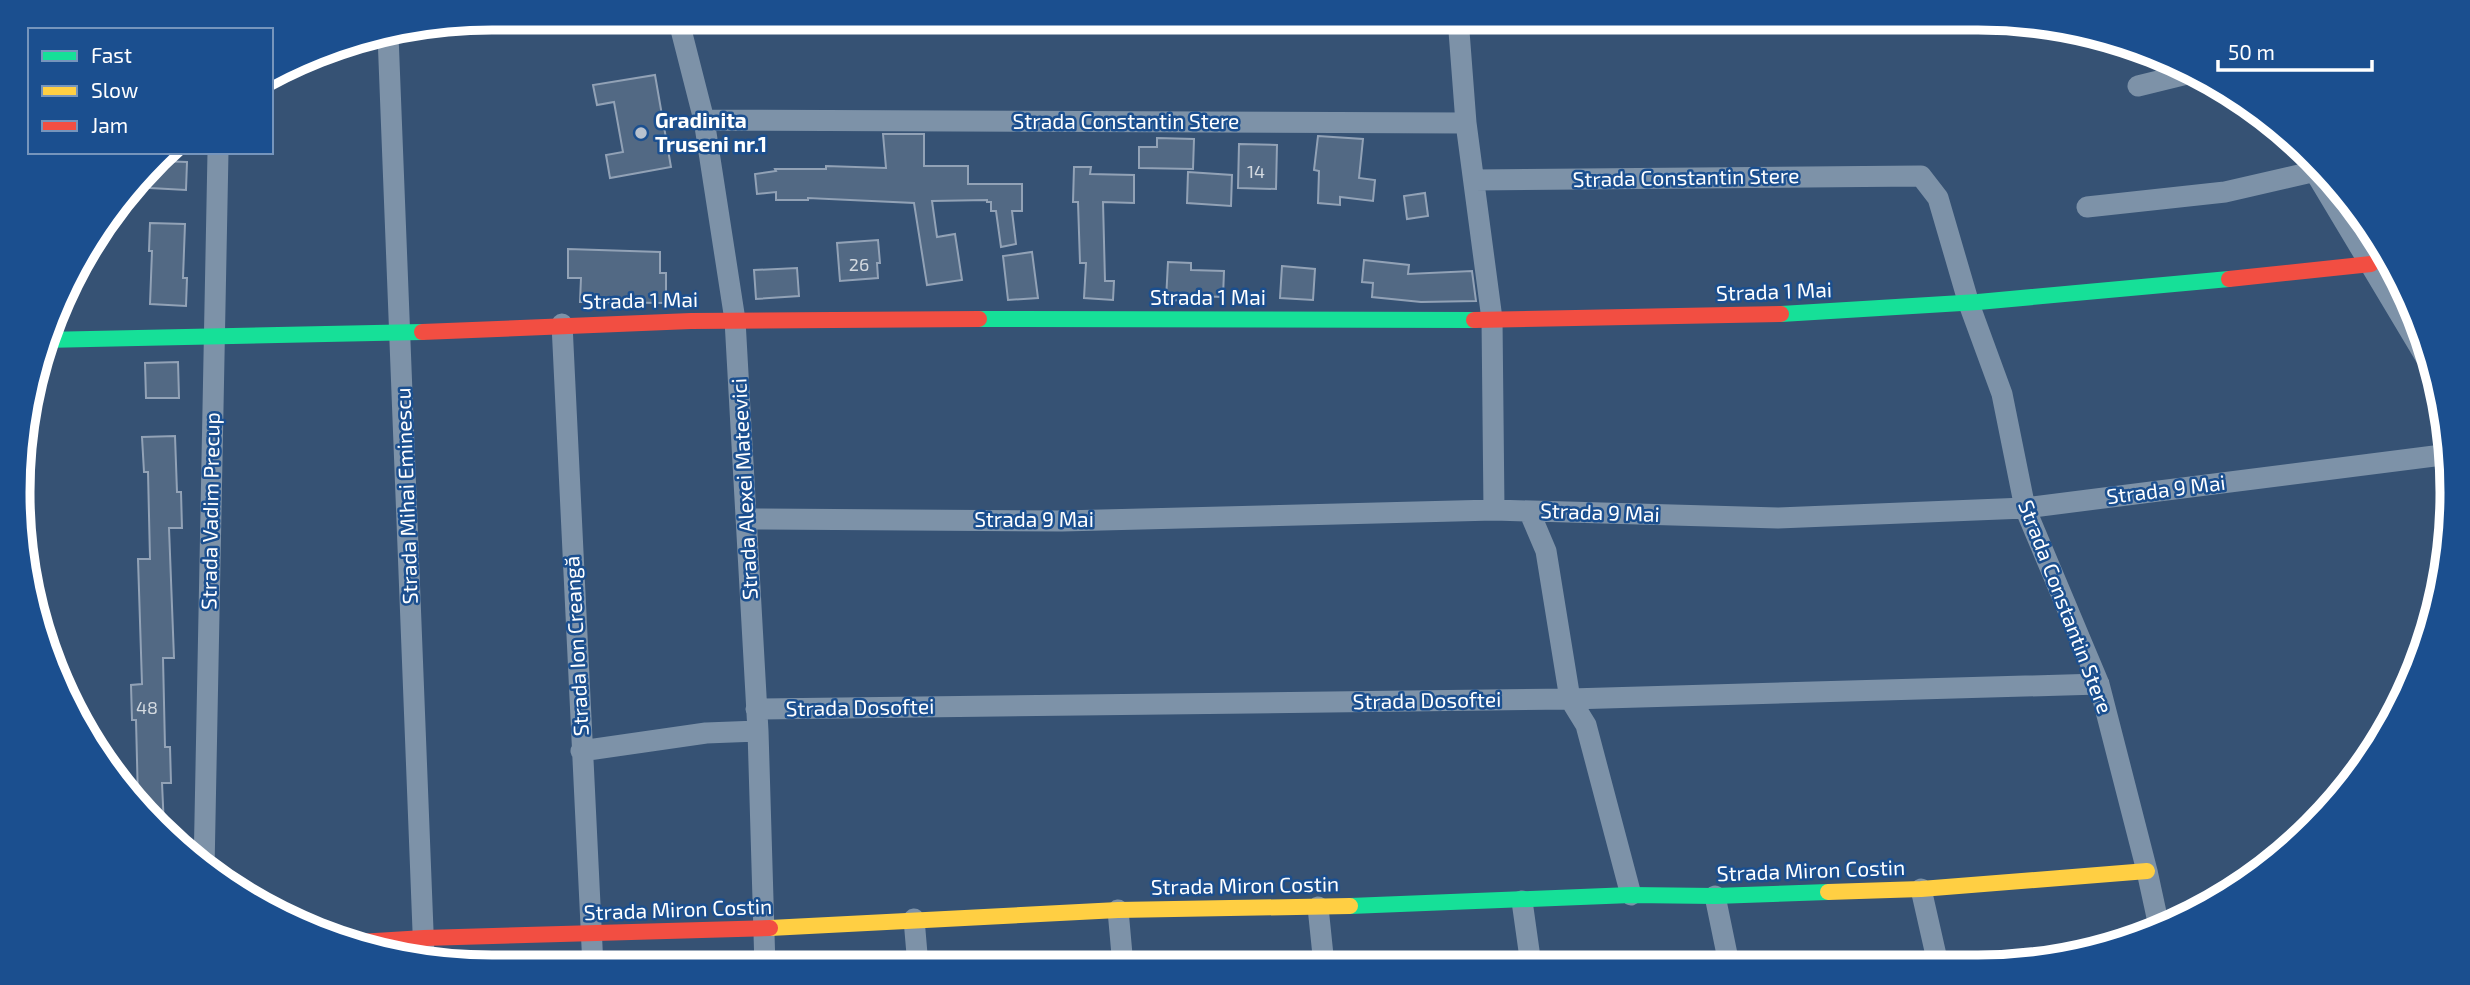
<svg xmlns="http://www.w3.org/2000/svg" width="2470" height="985" font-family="'Exo 2',sans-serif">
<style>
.building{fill:#526984;stroke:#92a2b6;stroke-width:2}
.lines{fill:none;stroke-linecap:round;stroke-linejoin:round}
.street{stroke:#7d92a8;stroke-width:21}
.fast{stroke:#16e098;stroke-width:16}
.slow{stroke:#ffcf43;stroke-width:16}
.jam{stroke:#f24e42;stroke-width:16}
.poi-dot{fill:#b9c2ce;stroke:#1b4f8f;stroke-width:2.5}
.labels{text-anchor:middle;stroke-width:5;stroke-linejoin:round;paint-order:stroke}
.number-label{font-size:18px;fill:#d4dae0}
.poi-label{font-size:21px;font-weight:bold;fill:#fff;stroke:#1b4f8f;text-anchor:start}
.street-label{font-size:21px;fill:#fff;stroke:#1b4f8f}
.rim{fill:none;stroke:#fff;stroke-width:9}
</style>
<rect width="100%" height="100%" fill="#365274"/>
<!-- building -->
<path class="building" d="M655,75L671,167L610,178L606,155L623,152L614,102L597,105L593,85Z
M883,134H924V166H968V184H1022V211H1012L1016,244L1001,247L996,211H991V202H987V200L932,201L937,237L955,234L962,280L927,285L914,203L808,198V200H776V192L757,194L755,174L776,171L775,169H826V166L886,168Z
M1318,136L1363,139L1359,178L1375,180L1373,201L1340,197V205L1318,203L1319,171L1314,170Z
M1157,138L1194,139L1193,169L1139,168V147H1157Z
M1239,144L1277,145L1276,189L1238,188Z
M158,161L187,162L186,190L150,188L151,170Z
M1074,167H1091L1090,174L1134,175V203L1103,202L1105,281H1114L1113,300L1084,298L1086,263H1080L1078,202H1073Z
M1188,172L1232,175L1231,206L1187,203Z
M1425,193L1428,216L1407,219L1404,196Z
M150,223L185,224L183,278H187L186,306L150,304L152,251H149Z
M878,240L880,263H877L878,278L840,281L837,243Z
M568,249L660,252V273H666V303L580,302L581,278H568Z
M1032,252L1038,298L1008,300L1003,256Z
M1364,260L1409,265L1408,274L1472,271L1476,301L1421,302L1372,297L1373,283L1362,282Z
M1168,262L1191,263V270L1224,271L1223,297L1193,296V301L1166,300Z
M1282,266L1315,269L1313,300L1280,298Z
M797,268L799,296L756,299L754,270Z
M178,362L179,398H146L145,363Z
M175,436L177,492H181L182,528H169L174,658H163L165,747H170L171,783H162L164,827L138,800L136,720H132L131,685L142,684L138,559H150L148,472H144L142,437Z"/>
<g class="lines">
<!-- street -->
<path class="street" d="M678,18L704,120L735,320L758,731L765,967
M1458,18L1466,123L1492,319L1494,510
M388,35L424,956
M2138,86L2195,72
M704,120L1466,123
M2297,142L2437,376
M1474,180L1921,176L1938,198L1969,304L2002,394L2025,508L2099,684L2147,871L2160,931
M2087,207L2225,192L2316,171
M562,324L593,967
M1529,511L1546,551L1570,699L1586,725L1631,895
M747,519L1062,521L1494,510L1778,518L2025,508L2450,454
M756,709L1570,699L2099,684
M581,751L706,733L758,731
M204,870L218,152
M1921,889L1938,964
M1715,896L1729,964
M1522,901L1531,965
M1318,907L1324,965
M1118,910L1123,966
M914,919L918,966"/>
<!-- fast -->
<path class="fast" d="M1781,314L1978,302L2229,279
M979,319L1474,320
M43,340L422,332
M1350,906L1631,895L1715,896L1828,892"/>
<!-- slow -->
<path class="slow" d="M1828,892L1921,889L2147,871
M770,928L1118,910L1350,906"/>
<!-- jam -->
<path class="jam" d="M2229,279L2371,264
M1474,320L1781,314
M422,332L691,321L979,319
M343,943L424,938L770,928"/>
</g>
<!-- markers -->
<circle class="poi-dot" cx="641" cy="133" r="7"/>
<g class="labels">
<!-- number labels -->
<g class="number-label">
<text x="1256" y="178">14</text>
<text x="859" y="271">26</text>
<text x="147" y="714">48</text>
</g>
<!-- poi labels -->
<g class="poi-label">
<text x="655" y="128">Gradinita<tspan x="655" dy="24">Truseni nr.1</tspan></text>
</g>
<!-- street labels -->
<g class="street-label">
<text x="1126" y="129">Strada Constantin Stere</text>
<text transform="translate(1686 178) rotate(-1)" y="7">Strada Constantin Stere</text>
<text transform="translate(1774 292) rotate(-2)" y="7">Strada 1 Mai</text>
<text x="1208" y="305">Strada 1 Mai</text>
<text transform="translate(640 301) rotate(-1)" y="7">Strada 1 Mai</text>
<text transform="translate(745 489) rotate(-93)" y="7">Strada Alexei Mateevici</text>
<text transform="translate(2166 490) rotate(-7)" y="7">Strada 9 Mai</text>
<text transform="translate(407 496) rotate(-92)" y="7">Strada Mihai Eminescu</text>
<text transform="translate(211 511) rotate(-89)" y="7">Strada Vadim Precup</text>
<text transform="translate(1600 513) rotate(2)" y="7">Strada 9 Mai</text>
<text x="1034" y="527">Strada 9 Mai</text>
<text transform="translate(2065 607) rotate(69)" y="7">Strada Constantin Stere</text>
<text transform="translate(577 646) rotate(-93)" y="7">Strada Ion Creangă</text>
<text transform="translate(1427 701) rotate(-1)" y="7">Strada Dosoftei</text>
<text transform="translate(860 708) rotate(-1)" y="7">Strada Dosoftei</text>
<text transform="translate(1811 871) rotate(-2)" y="7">Strada Miron Costin</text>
<text transform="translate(1245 886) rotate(-1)" y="7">Strada Miron Costin</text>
<text transform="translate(678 910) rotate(-2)" y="7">Strada Miron Costin</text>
</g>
</g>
<!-- crop -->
<path d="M0 0H2470V985H0ZM492 30H1978A462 462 0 0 1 2440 492V493A462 462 0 0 1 1978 955H492A462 462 0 0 1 30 493V492A462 462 0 0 1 492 30Z" fill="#1b4f8f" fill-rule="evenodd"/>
<path class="rim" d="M492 30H1978A462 462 0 0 1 2440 492V493A462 462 0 0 1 1978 955H492A462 462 0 0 1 30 493V492A462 462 0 0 1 492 30Z"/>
<!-- legend -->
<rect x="28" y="28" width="245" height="126" fill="#1b4f8f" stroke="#7695bc" stroke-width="2"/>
<rect x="42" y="51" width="35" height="10" fill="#16e098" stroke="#7695bc" stroke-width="2"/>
<text x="91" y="63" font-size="21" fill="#ffffff">Fast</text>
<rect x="42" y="86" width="35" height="10" fill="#ffcf43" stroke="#7695bc" stroke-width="2"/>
<text x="91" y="98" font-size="21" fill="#ffffff">Slow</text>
<rect x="42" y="121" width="35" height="10" fill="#f24e42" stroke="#7695bc" stroke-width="2"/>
<text x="91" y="133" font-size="21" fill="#ffffff">Jam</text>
<!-- scale -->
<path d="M2218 60v10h154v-10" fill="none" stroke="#ffffff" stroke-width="3.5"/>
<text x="2228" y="60" font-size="21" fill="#ffffff" stroke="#1b4f8f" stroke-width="5" paint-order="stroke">50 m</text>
</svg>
